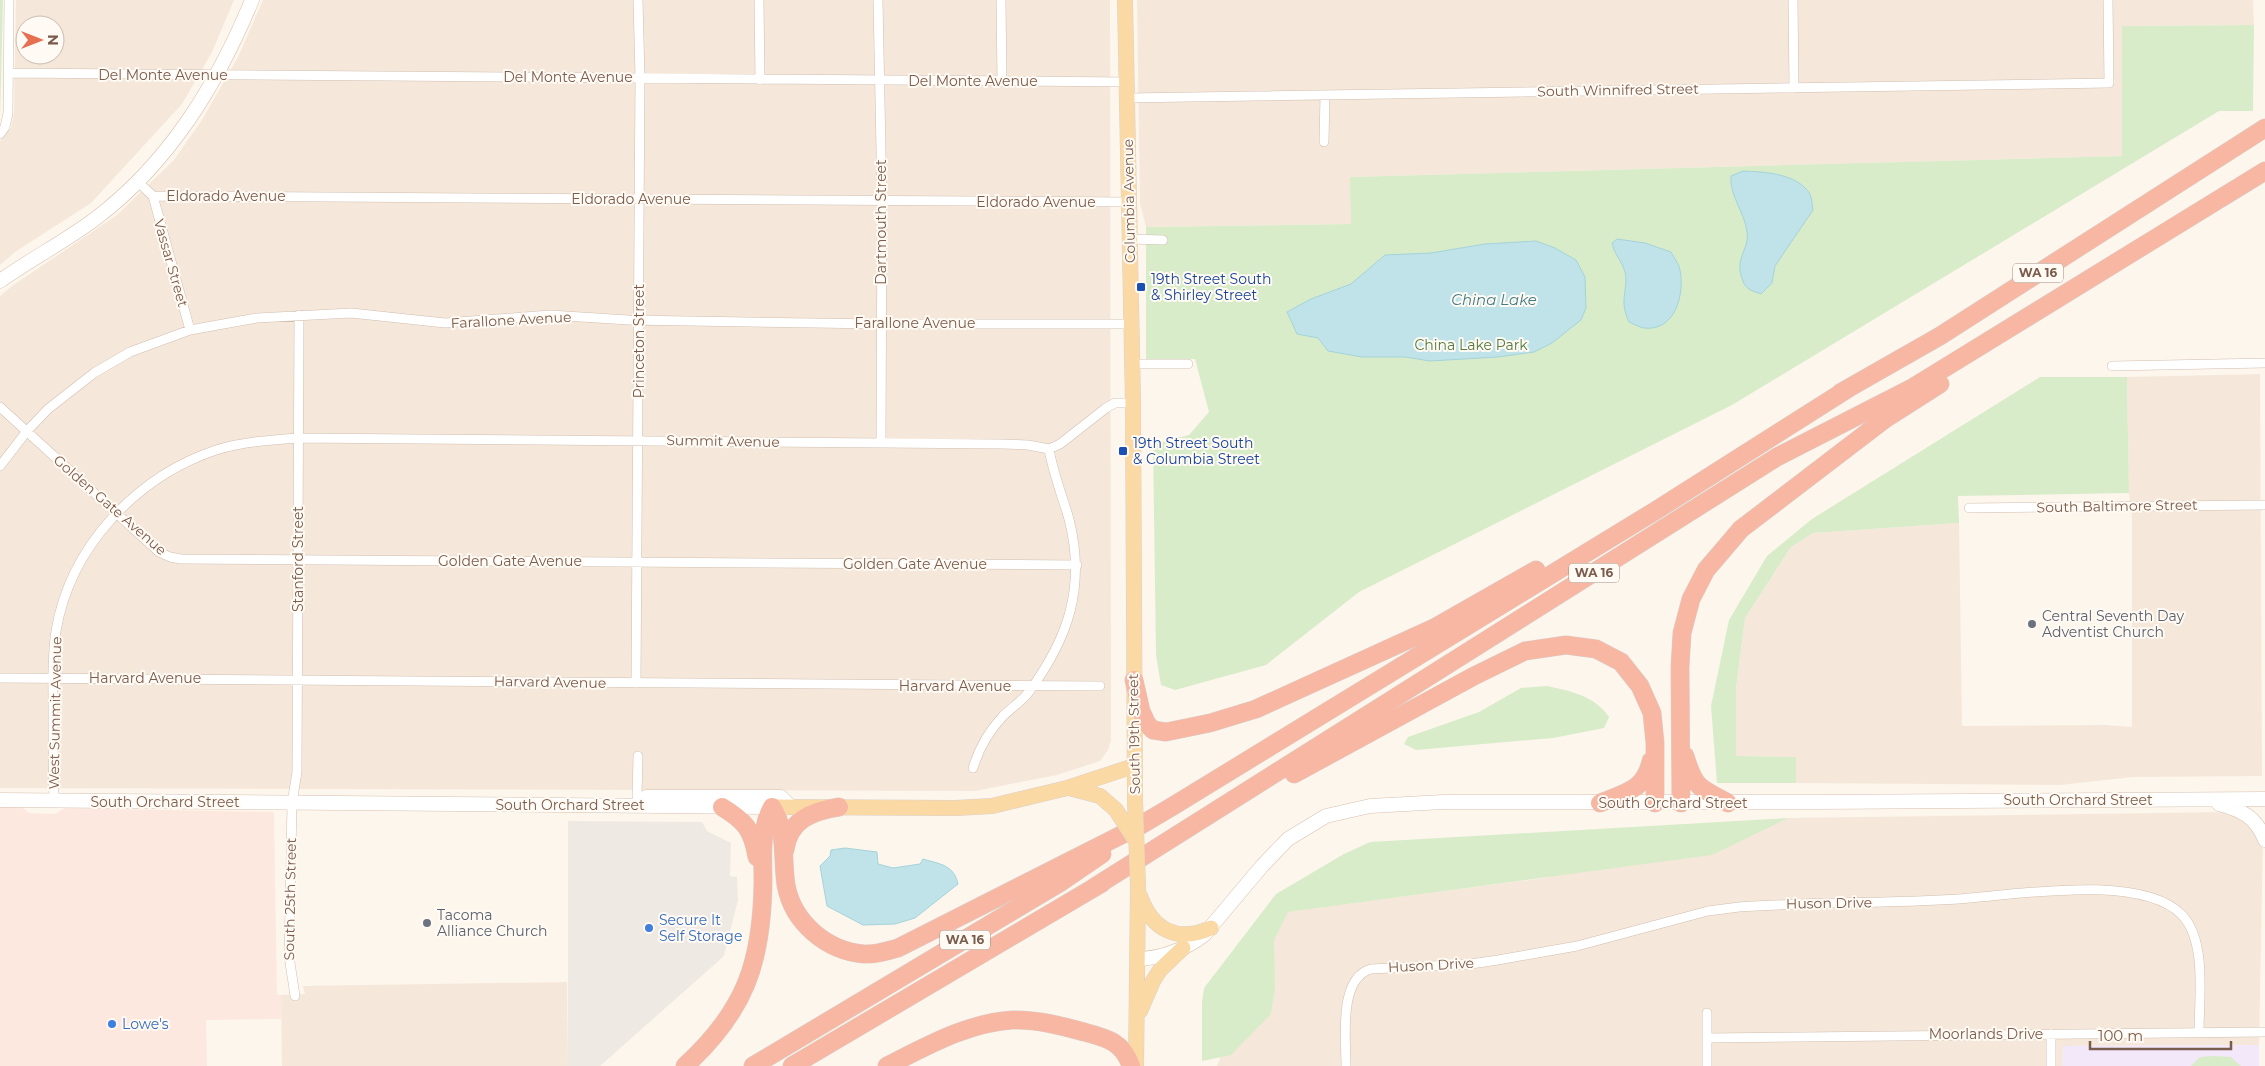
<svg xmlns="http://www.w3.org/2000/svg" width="2265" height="1066" font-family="Montserrat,sans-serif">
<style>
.residential{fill:#f5e8da;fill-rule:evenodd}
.commercial{fill:#fde8e0}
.industrial{fill:#efe9e4}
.education{fill:#f3e8fa}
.green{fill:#d8ecc9}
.water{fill:#bfe3e8;stroke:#a5d3da}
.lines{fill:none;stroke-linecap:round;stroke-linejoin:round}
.street-casing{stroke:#d1beb0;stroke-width:10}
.secondary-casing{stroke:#d6c0b0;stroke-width:15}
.primary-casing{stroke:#dad1cd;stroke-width:16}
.highway-casing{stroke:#dad1cd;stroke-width:19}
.street{stroke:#fff;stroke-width:9}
.secondary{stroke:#fff;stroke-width:14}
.primary{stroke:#fbd9a5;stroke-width:15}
.highway{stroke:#f7b7a3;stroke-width:18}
.primary-bridge-casing{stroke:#dad1cd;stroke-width:16;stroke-linecap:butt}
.primary-bridge{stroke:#fbd9a5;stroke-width:15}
.transit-dot{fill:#1a4fb4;stroke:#fffaf3;stroke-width:2}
.worship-dot{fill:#6b7280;stroke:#fffaf3;stroke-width:2}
.shop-dot{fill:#3f7fe0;stroke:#fffaf3;stroke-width:2}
.labels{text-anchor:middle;stroke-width:4;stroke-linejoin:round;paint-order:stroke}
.shield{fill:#fffaf3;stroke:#a28b7f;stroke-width:1}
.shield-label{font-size:12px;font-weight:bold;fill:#7a5c4d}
.street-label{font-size:14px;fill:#7a5c4d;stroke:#fffaf3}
.transit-label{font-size:14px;fill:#164399;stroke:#fffaf3;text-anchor:start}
.park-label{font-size:14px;fill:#537a41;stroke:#fffaf3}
.worship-label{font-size:14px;fill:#5b616d;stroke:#fffaf3;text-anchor:start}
.shop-label{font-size:14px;fill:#366cbe;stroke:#fffaf3;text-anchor:start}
.water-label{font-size:15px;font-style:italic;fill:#437c86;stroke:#fffaf3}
</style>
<rect width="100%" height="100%" fill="#fdf6ec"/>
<!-- residential -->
<path class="residential" d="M16,0H234L212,52L182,104L91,203L15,252L0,265V141L11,128L14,113ZM25,25H55V55H25Z
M263,0H1110L1111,740L1108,750L1100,761L1057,775L975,791L0,788V296L12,286L117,215L174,160L202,120L238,57Z
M1137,0H2253L2254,25L2122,26L2123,156L1351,177V224L1146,227L1140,204Z
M2260,374L2262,776L2133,777L2060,785L1796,783V757L1736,756V689L1745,618L1791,547L1813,533L1959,523L1962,726L2106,725L2132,727V518L2129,493L2127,377Z
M2228,812L2250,819L2263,835L2259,1045L2063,1046L2062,1066H1217L1278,913L1544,878L1788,818Z
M567,982L568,1066H282L281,995L305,994L303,986Z"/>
<!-- commercial -->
<path class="commercial" d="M0,807H22L29,813L55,814L65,808L274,812L277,995H281V1019L206,1020L207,1066H0Z"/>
<!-- industrial -->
<path class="industrial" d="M568,821L702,822L707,831L731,843L730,876L737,877L738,900L724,956L600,1066H568Z"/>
<!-- education -->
<path class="education" d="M2259,1045V1066H2062L2063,1046Z"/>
<!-- green -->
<path class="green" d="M0,0H3L0,118Z
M2254,25L2253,111H2219L1732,405L1359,592L1266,665L1175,690L1161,685L1156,655L1153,444L1189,435L1209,412L1195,359L1146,361V227L1351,224L1350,177L2122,156V26Z
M2040,377H2127L2129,493L1958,496L1959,523L1813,533L1791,547L1745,618L1736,689V756L1796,757V783H1717L1711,706L1729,620L1767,556L1812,519Z
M1547,686C1571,691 1595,696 1609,717L1604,728L1553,738L1416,750L1404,744L1408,737L1479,712L1521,688Z
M1788,818L1712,855L1288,912L1274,940L1275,988L1271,1014L1231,1055L1202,1061V1002L1204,988L1276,894L1344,854L1370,842Z
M2214,1056L2231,1057L2241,1066H2191L2200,1057Z"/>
<!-- water -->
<path class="water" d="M1743,171C1764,172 1797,173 1810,194C1812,198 1812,205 1813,210L1775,266L1772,283L1761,294C1753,291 1746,290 1743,281C1733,259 1750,249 1747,232C1745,213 1729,195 1731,176Z
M1617,239L1645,243L1671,252C1674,258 1679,264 1680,270C1685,294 1675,332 1644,328C1639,327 1633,324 1629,322C1618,299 1629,290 1625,272C1622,261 1614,254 1612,243Z
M1536,241L1555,248L1576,260L1585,277L1586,308L1581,320L1552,343L1534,352L1498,357L1430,361L1405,357H1362L1328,351L1318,338L1297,334L1287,312L1311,299L1351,284L1385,255L1431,253L1485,244Z
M845,848L877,852L878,864L893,868L920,864L923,859C940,864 954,865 958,884L915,918L895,924L863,925L827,906L820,866L830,856L831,850Z"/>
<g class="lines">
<defs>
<path id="street" d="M759,0L760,80
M878,0L882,201L881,443
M1001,0L1002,82
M1793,0L1794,88
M8,73L1127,82
M1127,98L2109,83L2108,0
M0,134L5,127L8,113L9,0
M1324,142L1325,95
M138,182L153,196L1129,202
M153,196L190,330
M1130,239L1163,240
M1132,364H1188
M2112,366L2265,363
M0,407L159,552L170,557L181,559L1077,565
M0,466L27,431L48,409L94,373L130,352L190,330L257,318L351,313L445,323L550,315L628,320L880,324H1131
M1969,508L2265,505
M0,678L1100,686
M636,683L640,77L638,0
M973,768C979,748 988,732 1003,716C1011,708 1021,702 1028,693C1069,638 1086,586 1069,519C1062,495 1053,473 1049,449
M637,797L638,756
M54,801C53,769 53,736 53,703C53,679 52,655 56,631C70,547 136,477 216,450C242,442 270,440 298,438L1002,444L1028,445L1049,449L1060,444L1106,408L1115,403H1133
M295,996L289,956L292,803L297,772L299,315
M1707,1038L2265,1032
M1346,1066C1346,1040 1338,978 1371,969L1471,964L1498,960L1577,946L1708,911L1739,907C1798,903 1857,903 1916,901C1934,900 1951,900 1969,898C2021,894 2142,874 2182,915C2207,941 2199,999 2199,1032
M1707,1066V1013
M2051,1066V1034"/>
<path id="secondary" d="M0,281C31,259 64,242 95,219C169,163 217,85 252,0
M646,797H781L791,807
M0,800L772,807
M2219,804C2242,810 2256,817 2265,840
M1138,959C1162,958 1184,950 1204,935L1262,866L1288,839L1326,816L1370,806L1443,802H1820L2265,799"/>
<path id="primary" d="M1125,0L1133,403L1135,799
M1069,788L1100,796L1116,810
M772,807L956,808L992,806L1067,788L1134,766
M1140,896C1152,930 1177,943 1211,928
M1140,1011L1153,981L1160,970L1183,948
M1136,1066L1138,887"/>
<path id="highway" d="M1840,393L1940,336L2265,128
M1134,680L1141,711L1147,724L1153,730L1166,732L1210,723L1256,709L1434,628L1536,570
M1685,756C1695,789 1699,787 1728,803
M1294,774L1474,676L1525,651L1566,645L1596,649L1621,662L1640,686L1652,713L1655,743V803
M1600,803C1625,793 1645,790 1651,761
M1681,803L1680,667L1682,633L1691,599L1706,570L1741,529L1885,419L1940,384
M722,807C745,821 752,829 757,857
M785,850C789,820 812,811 839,807
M1093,888L1777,457L1912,388L2265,171
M685,1066C745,1011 762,963 763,882C763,858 760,829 772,807C787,830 782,859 786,885C793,923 827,951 864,954C876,955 887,951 898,948L1141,825L1173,806L1655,511L1849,388
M753,1066L1061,882L1102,854
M792,1066L1102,883
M887,1066C927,1046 967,1023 1012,1020C1036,1019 1062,1026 1084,1032C1107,1038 1123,1042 1131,1066"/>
</defs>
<!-- street casing -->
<use href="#street" class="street-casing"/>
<!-- secondary casing -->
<use href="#secondary" class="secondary-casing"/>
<!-- primary casing -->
<use href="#primary" class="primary-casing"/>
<!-- highway casing -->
<use href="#highway" class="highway-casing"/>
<!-- street -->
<use href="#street" class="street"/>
<!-- secondary -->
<use href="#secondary" class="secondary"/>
<!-- primary -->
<use href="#primary" class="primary"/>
<!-- highway -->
<use href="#highway" class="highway"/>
<defs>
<path id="primary-bridge" d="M1135,799L1138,887
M1116,810L1135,840"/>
</defs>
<!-- primary-bridge casing -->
<use href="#primary-bridge" class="primary-bridge-casing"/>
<!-- primary-bridge -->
<use href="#primary-bridge" class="primary-bridge"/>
</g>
<!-- markers -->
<g class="transit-dot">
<rect x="1136" y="282" width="10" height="10" rx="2.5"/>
<rect x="1118" y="446" width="10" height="10" rx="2.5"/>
</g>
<g class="worship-dot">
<circle cx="2032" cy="624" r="5"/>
<circle cx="427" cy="923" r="5"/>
</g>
<g class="shop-dot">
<circle cx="649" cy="928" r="5"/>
<circle cx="112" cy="1024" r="5"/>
</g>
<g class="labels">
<!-- shield labels -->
<g class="shield">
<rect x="2013" y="263.5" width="50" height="19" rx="4"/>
<rect x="1569" y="563.5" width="50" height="19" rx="4"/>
<rect x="940" y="930.5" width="50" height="19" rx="4"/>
</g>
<g class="shield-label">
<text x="2038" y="277">WA 16</text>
<text x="1594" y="577">WA 16</text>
<text x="965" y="944">WA 16</text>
</g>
<!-- street labels -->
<g class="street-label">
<text x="163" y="80">Del Monte Avenue</text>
<text x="568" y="82">Del Monte Avenue</text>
<text x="973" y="86">Del Monte Avenue</text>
<text transform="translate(1618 90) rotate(-1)" y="5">South Winnifred Street</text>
<text x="226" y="201">Eldorado Avenue</text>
<text x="631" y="204">Eldorado Avenue</text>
<text transform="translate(1129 201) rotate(-91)" y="5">Columbia Avenue</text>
<text x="1036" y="207">Eldorado Avenue</text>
<text transform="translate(881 222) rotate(-90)" y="5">Dartmouth Street</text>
<text transform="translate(171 263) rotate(74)" y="5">Vassar Street</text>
<text transform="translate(511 320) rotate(-3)" y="5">Farallone Avenue</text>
<text x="915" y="328">Farallone Avenue</text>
<text transform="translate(639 341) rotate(-90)" y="5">Princeton Street</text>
<text transform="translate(723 441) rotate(1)" y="5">Summit Avenue</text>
<text transform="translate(110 505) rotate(41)" y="5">Golden Gate Avenue</text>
<text transform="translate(2117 506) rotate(-1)" y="5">South Baltimore Street</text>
<text transform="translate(298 559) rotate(-90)" y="5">Stanford Street</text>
<text x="510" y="566">Golden Gate Avenue</text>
<text x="915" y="569">Golden Gate Avenue</text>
<text x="145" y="683">Harvard Avenue</text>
<text transform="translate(550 682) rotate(1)" y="5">Harvard Avenue</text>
<text x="955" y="691">Harvard Avenue</text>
<text transform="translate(55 713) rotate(-89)" y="5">West Summit Avenue</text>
<text transform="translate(1134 734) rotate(-91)" y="5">South 19th Street</text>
<text x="2078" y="805">South Orchard Street</text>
<text x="165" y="807">South Orchard Street</text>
<text x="1673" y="808">South Orchard Street</text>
<text x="570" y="810">South Orchard Street</text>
<text transform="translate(290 899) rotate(-89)" y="5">South 25th Street</text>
<text transform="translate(1829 903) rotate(-1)" y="5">Huson Drive</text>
<text transform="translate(1431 965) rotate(-3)" y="5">Huson Drive</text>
<text x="1986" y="1039">Moorlands Drive</text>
</g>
<!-- transit labels -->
<g class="transit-label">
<text x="1151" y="284">19th Street South<tspan x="1151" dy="16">&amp; Shirley Street</tspan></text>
<text x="1133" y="448">19th Street South<tspan x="1133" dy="16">&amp; Columbia Street</tspan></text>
</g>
<!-- park labels -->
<g class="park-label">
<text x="1471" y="350">China Lake Park</text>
</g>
<!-- worship labels -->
<g class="worship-label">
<text x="2042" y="621">Central Seventh Day<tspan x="2042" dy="16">Adventist Church</tspan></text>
<text x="437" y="920">Tacoma<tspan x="437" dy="16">Alliance Church</tspan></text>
</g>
<!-- shop labels -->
<g class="shop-label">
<text x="659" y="925">Secure It<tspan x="659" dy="16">Self Storage</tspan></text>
<text x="122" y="1029">Lowe's</text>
</g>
<!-- water labels -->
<g class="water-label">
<text x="1494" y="305">China Lake</text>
</g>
</g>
<!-- north arrow -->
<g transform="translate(40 40) rotate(90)"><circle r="24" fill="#fffaf3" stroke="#cabbb1"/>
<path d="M0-4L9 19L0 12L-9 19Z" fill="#e76f51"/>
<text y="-8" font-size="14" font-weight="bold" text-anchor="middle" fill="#7a5c4d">N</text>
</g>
<!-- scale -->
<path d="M2090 1041v8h141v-8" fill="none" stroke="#7a5c4d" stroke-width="2.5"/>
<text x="2098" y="1041" font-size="15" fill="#7a5c4d" stroke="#fffaf3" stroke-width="4" paint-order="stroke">100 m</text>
</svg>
